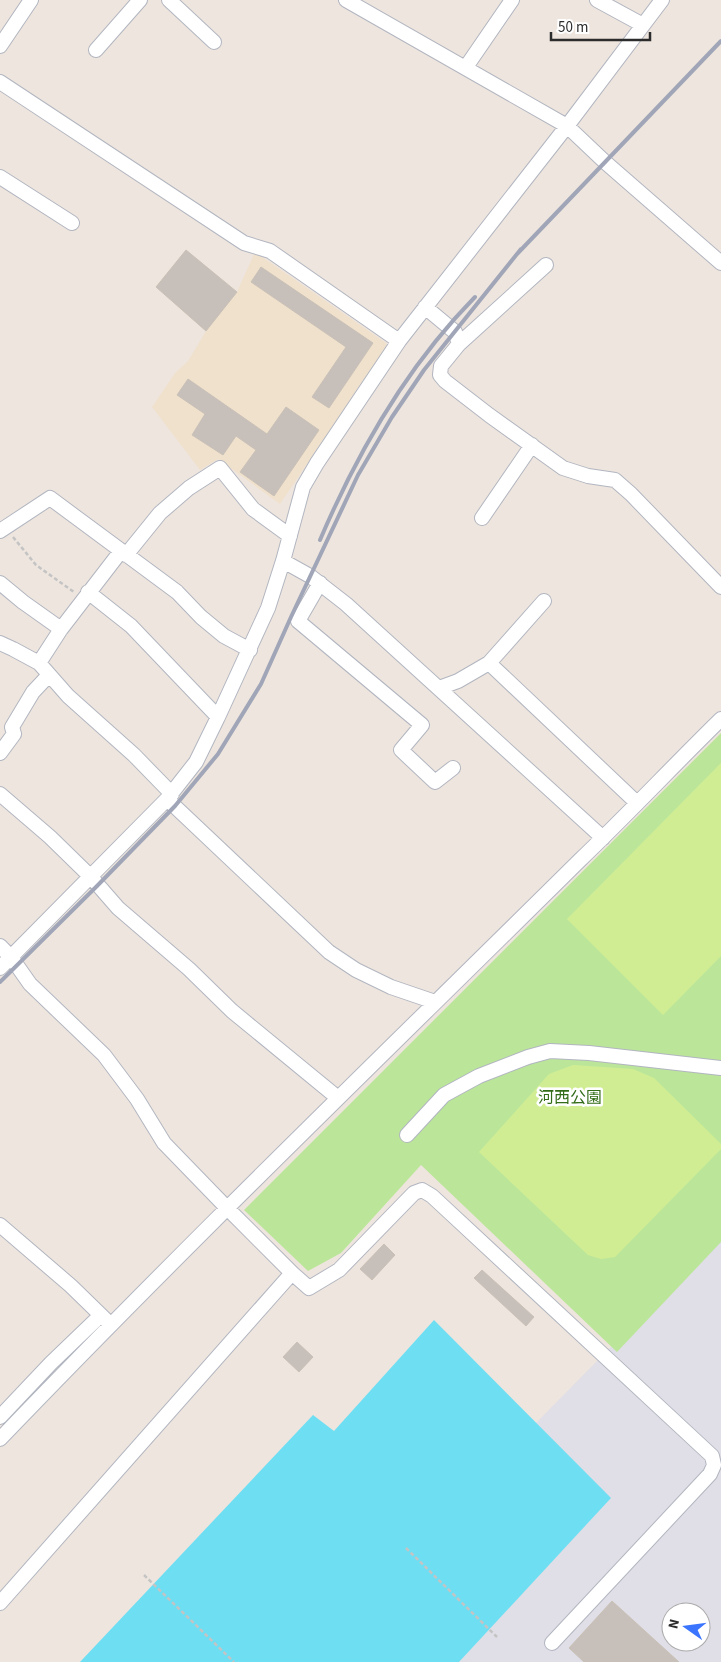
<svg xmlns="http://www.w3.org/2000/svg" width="721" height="1662" font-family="'Source Sans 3','Noto Sans JP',sans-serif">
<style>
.industrial{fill:#e0dee6;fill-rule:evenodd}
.education{fill:#f0e1cd}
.green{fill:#bbe699}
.pitch{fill:#d1ed94}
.water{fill:#6edef3}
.building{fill:#c6bfba;stroke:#cac1b7}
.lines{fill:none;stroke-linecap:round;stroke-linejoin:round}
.minor-casing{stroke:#b2b6c0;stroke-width:16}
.path{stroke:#c4c4c4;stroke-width:2.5;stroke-dasharray:4 2.5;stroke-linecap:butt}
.minor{stroke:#fff;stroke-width:14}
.rail{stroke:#a0a6b7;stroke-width:4}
.labels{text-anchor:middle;stroke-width:5;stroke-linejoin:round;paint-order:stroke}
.park-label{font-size:16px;fill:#336c18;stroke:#fff}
</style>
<rect width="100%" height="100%" fill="#eee5de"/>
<!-- industrial -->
<path class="industrial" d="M721,1235V1662H459L610,1498L536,1423ZM671,1612H701V1642H671Z"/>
<!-- education -->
<path class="education" d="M186,250L237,292L255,252L386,343L387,346L280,504L218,459L200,470L152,407L175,373L188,361L206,331L156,287Z"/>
<!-- green -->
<path class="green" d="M721,733V1242L617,1352L421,1165L341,1253L308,1271L244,1210Z"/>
<!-- pitch -->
<path class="pitch" d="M721,763V956L663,1015L567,919Z
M573,1065L633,1069L654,1078L721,1144V1149L615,1257L601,1259L588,1255L479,1152L549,1074Z"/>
<!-- water -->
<path class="water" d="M434,1320L611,1498L459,1662H80L313,1415L334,1431Z"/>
<!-- building -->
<path class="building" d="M186,250L237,292L206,331L156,287Z
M261,267L373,343L329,408L312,397L346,347L251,282Z
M188,379L267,434L286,407L319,430L274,496L240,472L256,450L236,436L223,455L192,435L205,414L177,395Z
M384,1244L395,1255L372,1280L360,1269Z
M482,1270L534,1317L526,1326L474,1278Z
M297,1342L313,1357L299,1372L283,1357Z
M612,1601L679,1662H584L569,1648Z"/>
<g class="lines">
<defs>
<path id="minor" d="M169,0L214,42
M346,0L567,126L605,162L721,263
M597,0L643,25
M0,46L31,0
M96,50L140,0
M466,67L512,0
M0,82L244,243L270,251L399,341
M0,177L72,223
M546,265L459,344L441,366L440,375L445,381L489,415L563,468L588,476L615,480L631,494L721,587
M425,307L455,332L459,344
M482,518L532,445
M0,531L50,498L177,592L201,617L224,636L250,650
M126,555L160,513L189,488L220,468L253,509L290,536
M283,561L310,576L346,604L603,838
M0,583L23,602L61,629
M320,583L298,621L422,725L401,750L435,782L453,768
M88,592L131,626L218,717
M0,643L13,649L39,663L68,696L134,755L172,794
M39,663L61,629L121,551
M489,663L637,803
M439,688L458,681L489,663L544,601
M0,753L14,734L12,727L33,692L49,675
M0,794L50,837L91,877L118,908L189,969L232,1011L338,1098
M167,799L329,952L356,970L391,987L435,1002
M0,946L11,957L30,984L104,1055L137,1099L164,1143L227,1208L292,1273L0,1603
M0,968L167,799L196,762L218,717L268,608L283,561L303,487L317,463L399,341L567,126L662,0
M407,1135L444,1095L479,1076L528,1057L550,1051L589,1053L721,1068
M0,1225L71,1286L110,1324
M292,1273L309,1288L339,1270L414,1193L422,1190L432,1196L712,1456L714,1465L710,1474L552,1643
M0,1417L51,1363L101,1315
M0,1439C189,1242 386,1052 580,860C628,814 674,765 721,719"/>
</defs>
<!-- minor casing -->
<use href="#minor" class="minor-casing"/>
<!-- path -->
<path class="path" d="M13,537L36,565L74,592
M406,1548L497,1637
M144,1575L234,1662"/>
<!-- minor -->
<use href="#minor" class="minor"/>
<!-- rail -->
<path class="rail" d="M517,254L721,41
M320,540C358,451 407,366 475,297
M0,982L97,886L175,806L218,754L261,684L291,617L358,475L392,417L424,370L521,249"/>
</g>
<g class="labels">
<!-- park labels -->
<g class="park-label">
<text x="570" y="1103">河西公園</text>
</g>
</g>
<!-- north arrow -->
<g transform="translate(686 1627) rotate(284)"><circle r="24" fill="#ffffff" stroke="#ababab"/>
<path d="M0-4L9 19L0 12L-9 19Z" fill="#3a74ff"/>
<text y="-8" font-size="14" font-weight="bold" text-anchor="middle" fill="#2c2c2c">N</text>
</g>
<!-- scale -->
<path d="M551 32v8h99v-8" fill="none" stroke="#2c2c2c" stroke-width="2.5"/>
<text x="558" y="32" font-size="15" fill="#2c2c2c" stroke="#ffffff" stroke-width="4" paint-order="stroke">50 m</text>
</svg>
